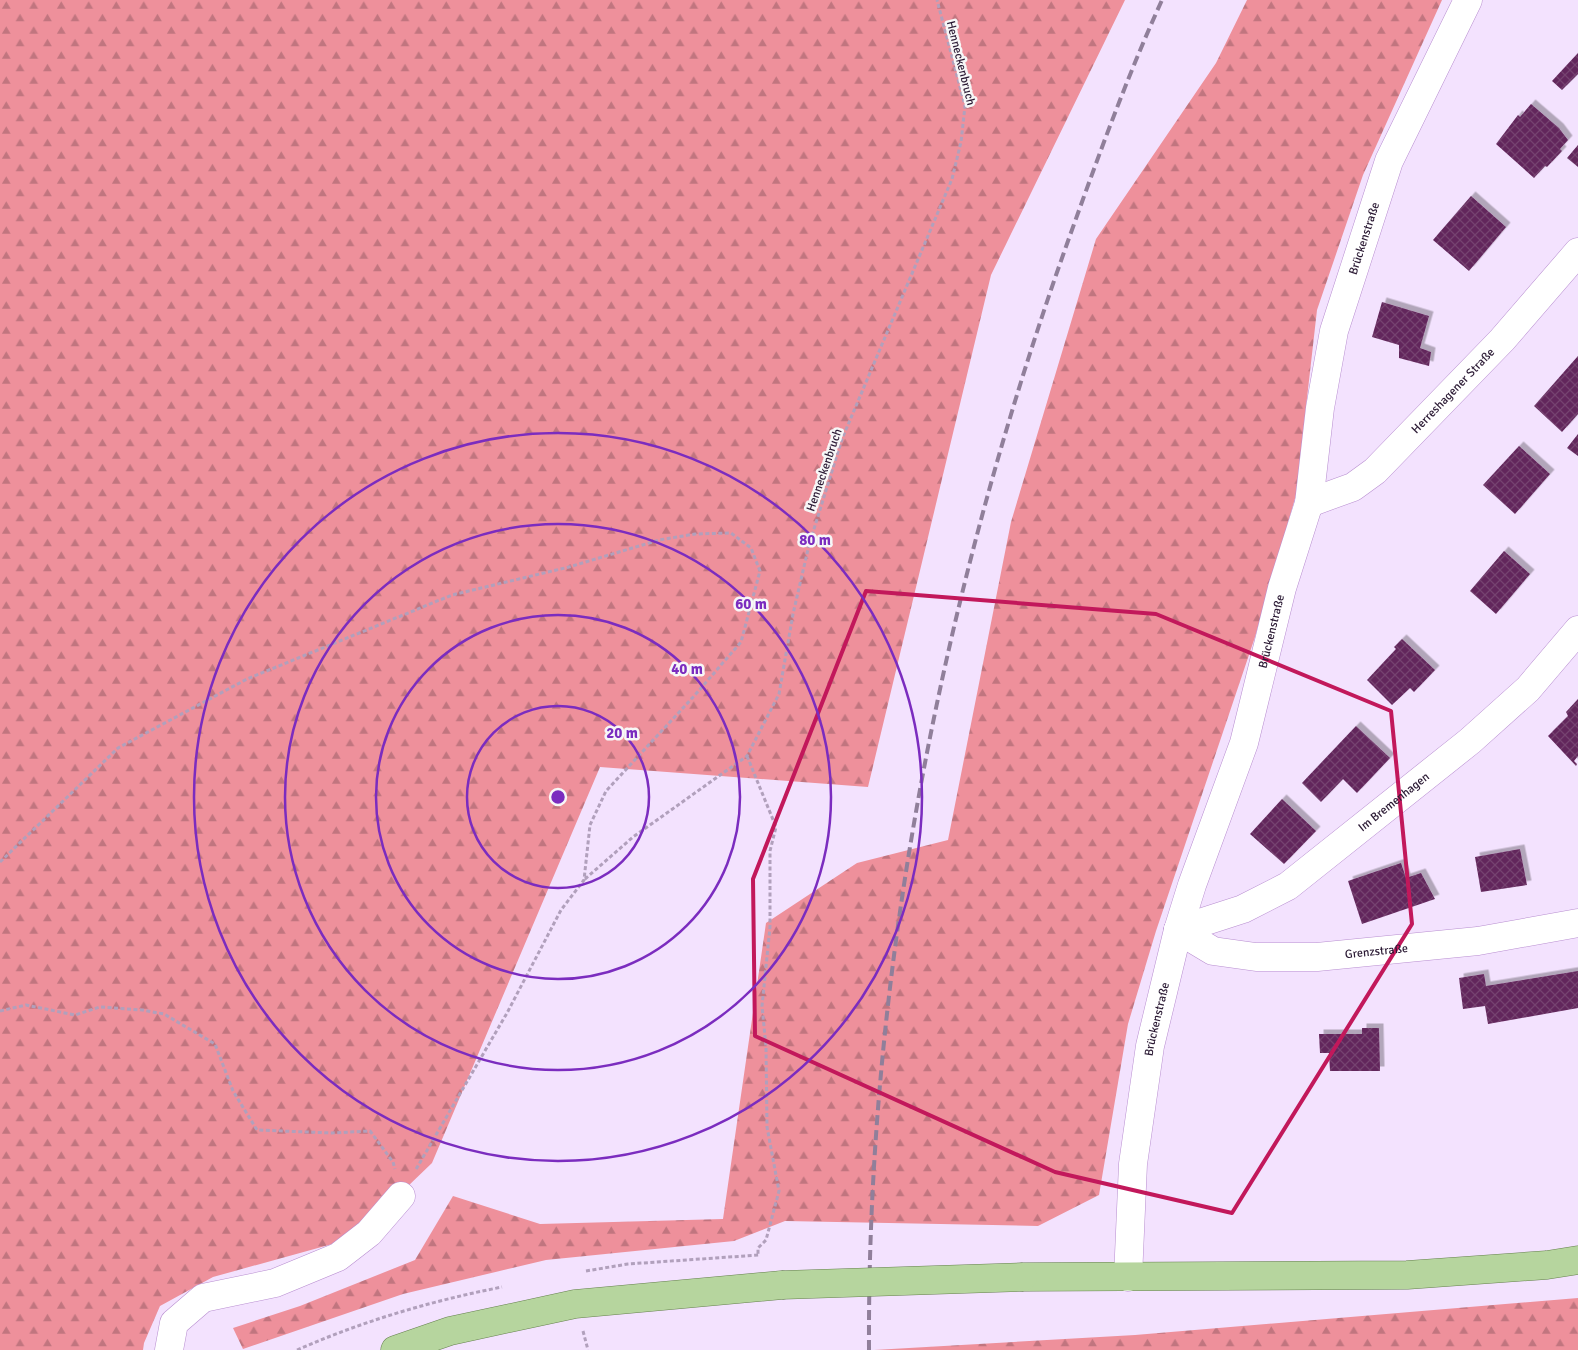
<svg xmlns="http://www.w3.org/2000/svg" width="1578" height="1350" font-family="Signika,sans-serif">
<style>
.forest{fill:url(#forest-firs)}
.building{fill:url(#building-cross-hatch);filter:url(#shadow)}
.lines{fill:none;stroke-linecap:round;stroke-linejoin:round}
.minor-casing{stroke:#b88ed0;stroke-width:29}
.major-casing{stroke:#66814f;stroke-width:29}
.path{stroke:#b1a0bc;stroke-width:3;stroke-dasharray:4 2.5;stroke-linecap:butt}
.minor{stroke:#fff;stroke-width:28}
.major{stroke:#b6d59e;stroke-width:28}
.rail{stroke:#907f9a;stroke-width:4;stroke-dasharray:10 5;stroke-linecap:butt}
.major-bridge-casing{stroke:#66814f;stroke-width:29;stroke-linecap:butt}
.major-bridge{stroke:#b6d59e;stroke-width:28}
.marked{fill:none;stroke:#c2185b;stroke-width:4;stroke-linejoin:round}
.ring{fill:none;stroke:#7b2cbf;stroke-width:2.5}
.labels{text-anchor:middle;stroke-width:5;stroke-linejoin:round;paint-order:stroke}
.street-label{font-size:12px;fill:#2b1a34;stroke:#f7f7f7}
.centre{fill:#7b2cbf;stroke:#f7f7f7;stroke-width:2.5}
.ring-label{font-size:15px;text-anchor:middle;font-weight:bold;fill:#7b2cbf;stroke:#f7f7f7;stroke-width:5;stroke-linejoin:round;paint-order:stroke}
</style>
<defs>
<pattern id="forest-firs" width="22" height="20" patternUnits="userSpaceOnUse" patternTransform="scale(1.25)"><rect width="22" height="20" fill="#ee909b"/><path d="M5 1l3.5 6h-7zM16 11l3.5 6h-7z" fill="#c1757f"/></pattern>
<pattern id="building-cross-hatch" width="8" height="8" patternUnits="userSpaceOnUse" patternTransform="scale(1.25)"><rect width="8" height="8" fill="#62255b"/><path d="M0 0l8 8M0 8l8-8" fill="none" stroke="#754370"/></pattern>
<filter id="shadow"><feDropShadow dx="4.5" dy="-4.5" stdDeviation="0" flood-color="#0004"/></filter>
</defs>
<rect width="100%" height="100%" fill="#f3e2fe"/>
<!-- forest -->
<path class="forest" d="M0,0H1125L991,275L868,787L600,767L432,1163L354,1238L213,1277L160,1306L144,1343L143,1350H0Z
M1247,0H1442L1363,175L1317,310L1296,495L1255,637L1156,931L1128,1024L1099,1195L1038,1226L785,1221L734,1241L546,1260L403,1294L243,1349L233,1328L300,1306L415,1260L453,1196L540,1224L723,1219L766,923L857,863L948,840L1011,522L1096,239L1216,63Z
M1578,1298V1350H874L1135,1335Z"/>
<!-- building -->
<path class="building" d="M1578,53V74L1562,90L1552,81Z
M1531,104L1559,128L1568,140L1560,149L1562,151L1547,167L1545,166L1534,178L1496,144L1518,115L1520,117Z
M1578,145V167L1567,158Z
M1471,196L1506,227L1469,271L1433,240Z
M1382,302L1429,316L1420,348L1431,352L1429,366L1399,358V345L1372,337Z
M1578,356V414L1562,432L1534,406Z
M1578,434V456L1567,448Z
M1519,446L1550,474L1515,514L1483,485Z
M1504,551L1530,574L1496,614L1470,591Z
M1402,639L1435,670L1414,692L1410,688L1392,705L1367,680L1396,649L1394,647Z
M1578,699V756L1574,761L1577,764L1576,766L1548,736L1568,716L1566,712Z
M1356,726L1390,758L1357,793L1343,779L1321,802L1302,783Z
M1282,799L1316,831L1284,864L1250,834Z
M1520,849L1527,885L1481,892L1475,857Z
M1401,863L1406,878L1421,873L1435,899L1362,924L1348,881Z
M1578,971V1008L1488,1024L1485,1006L1463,1009L1459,978L1484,974L1486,986Z
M1362,1028H1379L1380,1071H1330L1329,1053H1320L1319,1034H1362Z"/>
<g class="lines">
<defs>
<g id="minor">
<path id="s1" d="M1309,503L1353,487L1375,471L1502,340L1578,252"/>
<path id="s2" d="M1178,930L1243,909L1288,886L1470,741L1528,689L1578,630"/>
<path id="s3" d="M1178,930L1213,951L1256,957H1317L1478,941L1578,923"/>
<path id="s4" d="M1128,1277L1133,1164L1150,1046L1178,930L1192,885L1244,743L1282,588L1309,503L1320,408L1334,331L1389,161L1468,0"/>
<path d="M169,1350L174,1323L203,1298L275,1283L338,1257L369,1233L401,1196"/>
</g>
<path id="major" d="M1023,1277L1407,1275L1547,1265L1578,1260
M395,1350L450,1331L575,1304L782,1285"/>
</defs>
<!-- minor casing -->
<use href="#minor" class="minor-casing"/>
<!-- major casing -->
<use href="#major" class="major-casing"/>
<!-- path -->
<path class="path" d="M747,756L776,827L770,851V927L762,1006L766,1047L767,1127L779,1191L766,1240L758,1248V1255
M0,862L118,748L247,679L452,595L569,567L659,540L695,534L731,533L751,548L760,571L741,642L695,695L606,791L590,825L584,880L561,910L507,1013L415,1171
M585,879L633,837L747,756L779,694L793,614L809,545L842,439L952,179L961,142L965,106L937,0
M0,1011L26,1005L75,1015L100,1007L142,1010L164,1014L215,1044L233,1091L257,1130L332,1133L370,1131L393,1162L395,1169
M586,1271L628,1264L759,1255
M583,1331L588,1350
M297,1350C363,1321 431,1301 502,1287"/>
<!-- minor -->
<use href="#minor" class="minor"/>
<!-- major -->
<use href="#major" class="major"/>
<!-- rail -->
<path class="rail" d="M869,1350C867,973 942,595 1068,241C1097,160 1126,79 1162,0"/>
<defs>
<path id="major-bridge" d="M782,1285L1023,1277"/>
</defs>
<!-- major-bridge casing -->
<use href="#major-bridge" class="major-bridge-casing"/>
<!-- major-bridge -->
<use href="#major-bridge" class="major-bridge"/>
</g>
<!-- marked area -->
<path class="marked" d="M866,591L1156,614L1391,711L1412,924L1232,1213L1055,1172L755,1036L753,879Z"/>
<!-- distance rings -->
<g class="ring">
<circle cx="558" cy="797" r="91"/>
<circle cx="558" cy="797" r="182"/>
<circle cx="558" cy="797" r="273"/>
<circle cx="558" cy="797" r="364"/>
</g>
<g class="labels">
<!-- street labels -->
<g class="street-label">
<text transform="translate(961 63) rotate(76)" y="4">Henneckenbruch</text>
<text dy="4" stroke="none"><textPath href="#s4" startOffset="1070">Brückenstraße</textPath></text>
<text dy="4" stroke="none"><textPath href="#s1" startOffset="186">Herreshagener Straße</textPath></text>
<text transform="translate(824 470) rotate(-71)" y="4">Henneckenbruch</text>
<text dy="4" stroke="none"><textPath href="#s4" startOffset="665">Brückenstraße</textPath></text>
<text dy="4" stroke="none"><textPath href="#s2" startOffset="254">Im Bremenhagen</textPath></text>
<text dy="4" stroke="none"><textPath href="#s3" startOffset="205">Grenzstraße</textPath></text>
<text dy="4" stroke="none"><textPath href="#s4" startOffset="260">Brückenstraße</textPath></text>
</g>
</g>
<circle cx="558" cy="797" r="8" class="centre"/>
<g class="ring-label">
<text x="815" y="545">80 m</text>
<text x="751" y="609">60 m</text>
<text x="687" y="674">40 m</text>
<text x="622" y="738">20 m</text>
</g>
</svg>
